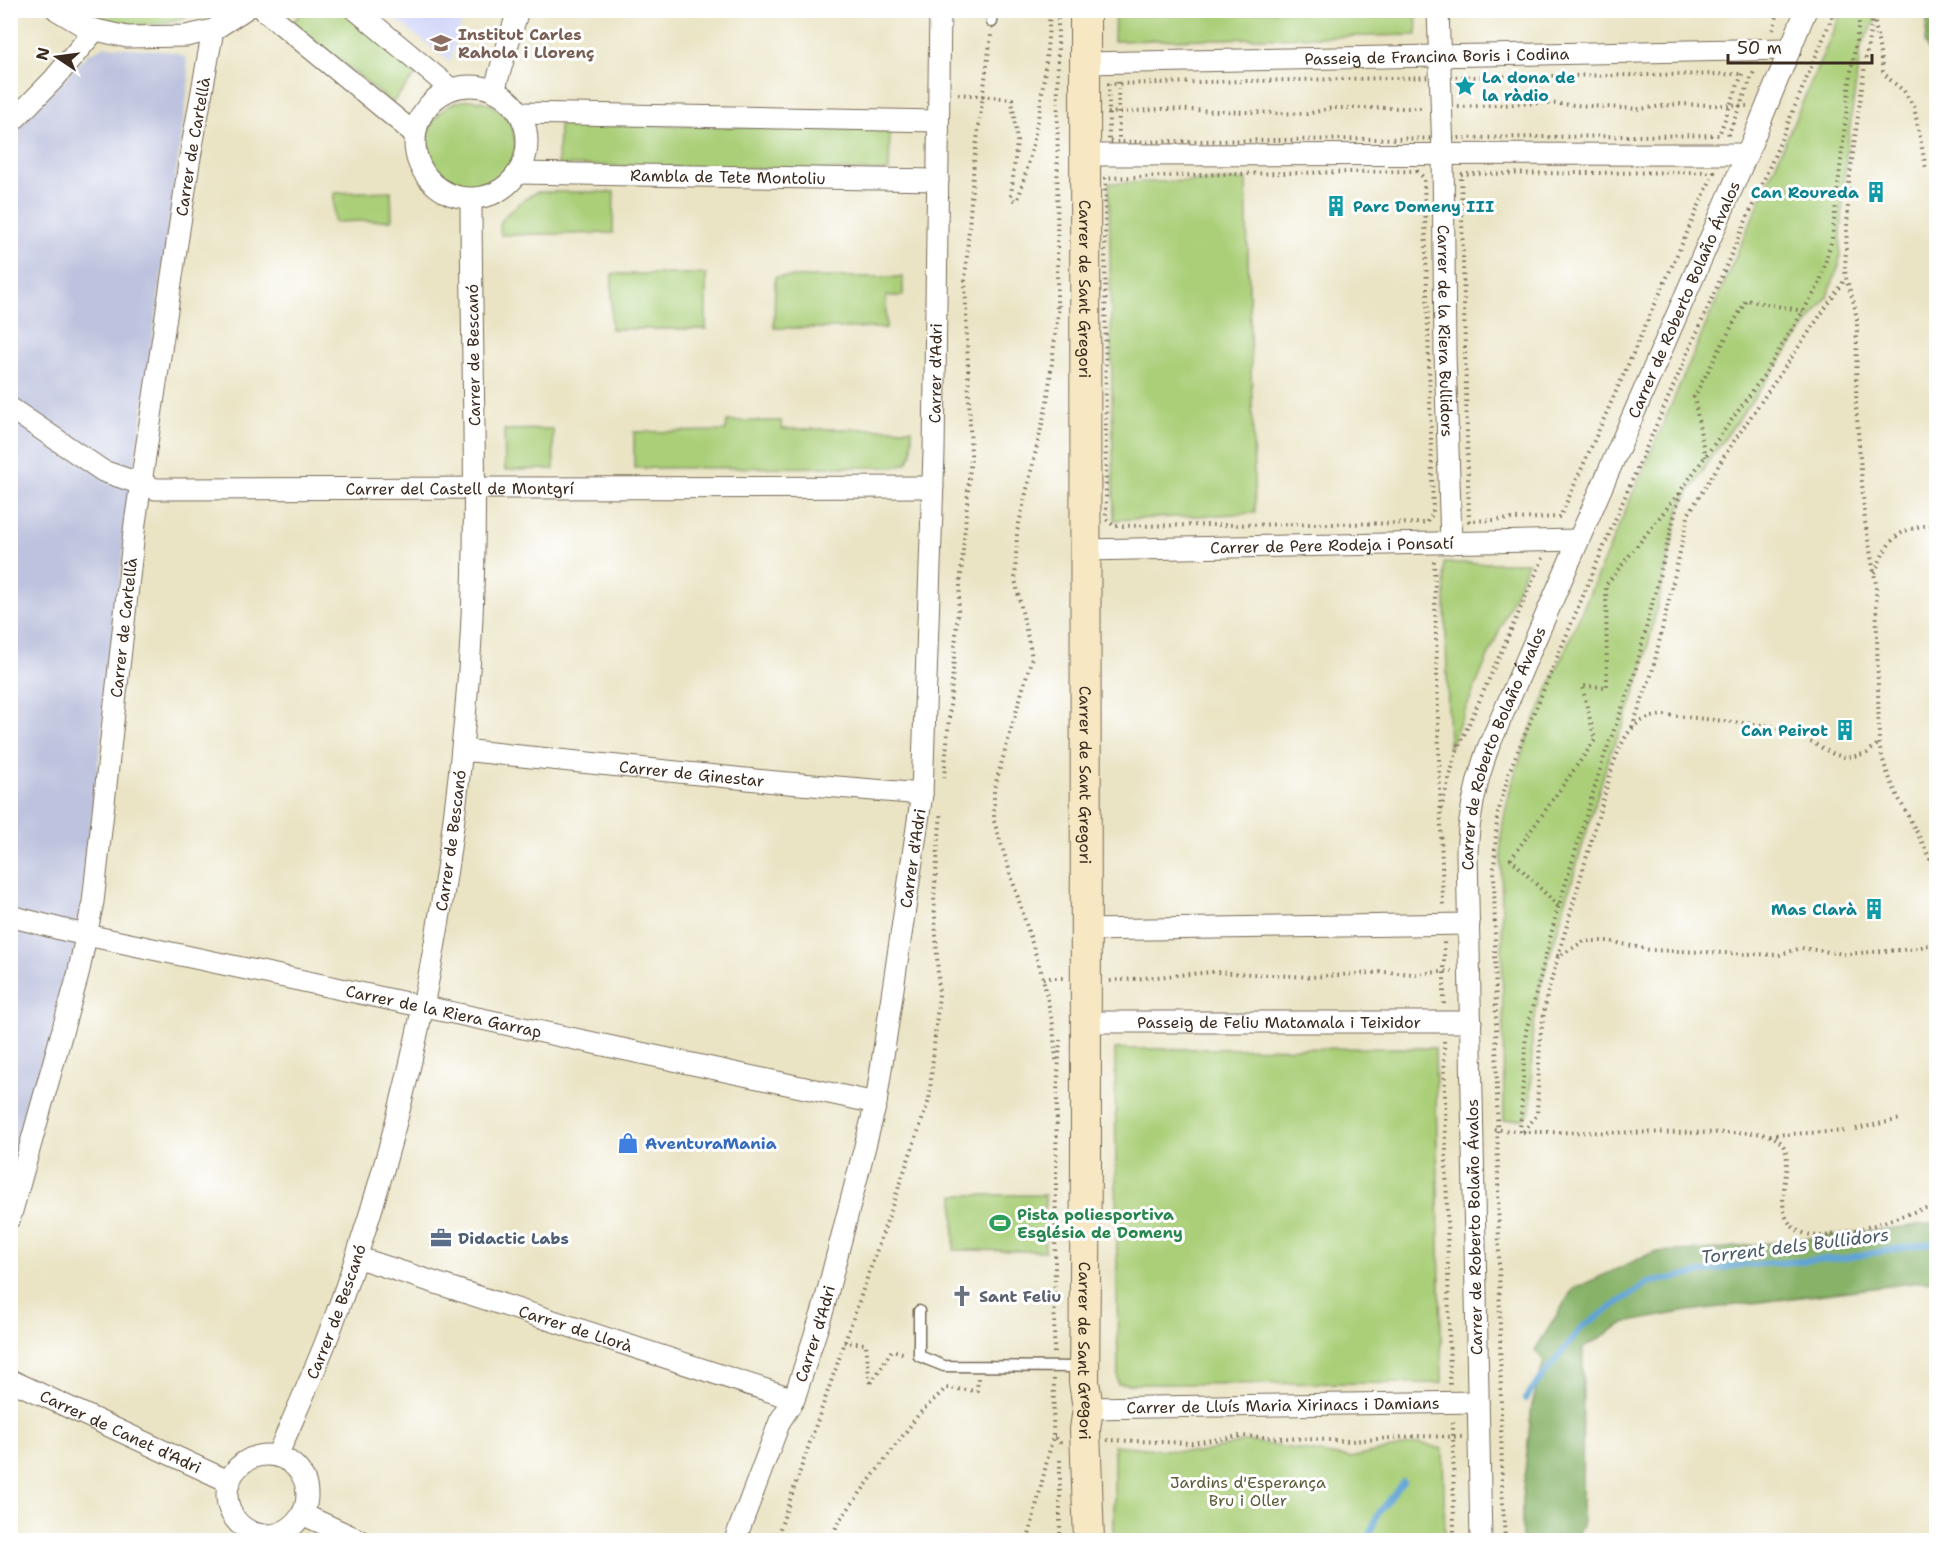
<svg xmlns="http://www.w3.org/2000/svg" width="1947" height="1551" font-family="'Shantell Sans',sans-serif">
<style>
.built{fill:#d4d8f9}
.industrial{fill:#bdc3de}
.green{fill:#aacf78;stroke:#727c4b;stroke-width:1.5}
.forest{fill:#87b268;stroke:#616e43;stroke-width:1.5}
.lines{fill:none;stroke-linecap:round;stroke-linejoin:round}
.stream{stroke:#61a4d5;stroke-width:6}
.service-casing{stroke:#786b58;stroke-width:13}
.minor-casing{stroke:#786b58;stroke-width:23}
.secondary-casing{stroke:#786b58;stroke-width:32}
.path{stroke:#786b58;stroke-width:4;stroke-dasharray:1.5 4.5;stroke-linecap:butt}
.service{stroke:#fff;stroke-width:10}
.minor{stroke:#fff;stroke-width:21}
.secondary{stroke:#f7e8c3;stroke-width:30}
.labels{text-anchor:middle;stroke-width:6;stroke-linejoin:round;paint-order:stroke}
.education-label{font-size:16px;font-weight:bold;fill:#785e54;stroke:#fff;text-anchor:start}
.street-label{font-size:16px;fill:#3b2a1e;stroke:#fff}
.culture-label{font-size:16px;font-weight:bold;fill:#0d838f;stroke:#fff;text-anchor:end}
.shop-label{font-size:16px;font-weight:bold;fill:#366cbe;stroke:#fff;text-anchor:start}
.leisure-label{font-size:16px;font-weight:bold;fill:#27864d;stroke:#fff;text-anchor:start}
.service-label{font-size:16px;font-weight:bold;fill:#4e5e75;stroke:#fff;text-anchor:start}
.worship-label{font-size:16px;font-weight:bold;fill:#5b616d;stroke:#fff;text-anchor:start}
.park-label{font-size:16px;fill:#5c5c39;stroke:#fff}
.water-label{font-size:18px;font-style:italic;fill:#4a5b67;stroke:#fff}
</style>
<rect width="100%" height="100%" fill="#fff"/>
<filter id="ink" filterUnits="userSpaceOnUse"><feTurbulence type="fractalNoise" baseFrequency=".0167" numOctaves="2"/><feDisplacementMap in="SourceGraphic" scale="12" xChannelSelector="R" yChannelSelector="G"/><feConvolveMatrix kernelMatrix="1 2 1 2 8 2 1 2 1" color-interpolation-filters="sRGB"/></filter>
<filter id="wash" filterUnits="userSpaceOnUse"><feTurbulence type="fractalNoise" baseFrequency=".008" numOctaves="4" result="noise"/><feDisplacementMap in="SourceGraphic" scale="24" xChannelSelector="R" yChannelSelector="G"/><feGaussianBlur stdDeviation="1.35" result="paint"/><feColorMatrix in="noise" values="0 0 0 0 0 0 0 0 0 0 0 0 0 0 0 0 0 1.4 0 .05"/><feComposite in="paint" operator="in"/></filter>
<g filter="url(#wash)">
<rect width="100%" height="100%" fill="#eae4c5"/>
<!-- built -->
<path class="built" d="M384,11H465L450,62L402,24Z"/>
<!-- industrial -->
<path class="industrial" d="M105,46L173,52L186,58L189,80L126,530L81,910L71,974L11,1175V135L88,54Z"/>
<!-- green -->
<path class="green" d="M83,11H202C157,29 128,31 83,11Z
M303,11H342L418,72L392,103L293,22Z
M1115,11H1416L1417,35L1114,41Z
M1842,11H1881L1861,46L1846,155L1839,265L1827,297L1709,460L1680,508L1642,672L1625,721L1609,757L1539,991L1532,1039L1531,1111L1523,1119L1504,1120L1501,838C1506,795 1517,767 1532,726Z
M427 144a44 44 0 1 1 88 0a44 44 0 1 1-88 0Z
M559,124L890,130L889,171L558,165Z
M1246,180L1255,513L1114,520L1109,183Z
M391,191L392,220L334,222V193Z
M537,192H614L613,233L501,235C500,229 499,225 502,220C507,212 528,196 537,192Z
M612,274H706V329H611Z
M775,277H903V296H886V328H774Z
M727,421H781L782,429H912V453L907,463L894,467L634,468V432L726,431Z
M553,429L554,469L505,470L504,430Z
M1444,563H1528L1449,748Z
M1435,1048L1442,1383L1118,1384L1115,1049Z
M954,1195H1045V1251L954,1250Z
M1247,1441L1350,1458L1419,1443L1443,1449L1445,1540H1114V1445L1199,1453Z"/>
<!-- forest -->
<path class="forest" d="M1928,11H1936V69L1925,43Z
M1936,1223V1280L1688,1311L1624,1323L1583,1348L1582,1526L1573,1540H1522V1499L1532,1405L1544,1361L1535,1350L1573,1289L1654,1252L1718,1249Z"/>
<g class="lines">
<!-- stream -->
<path class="stream" d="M1525,1399L1582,1327L1648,1283L1735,1266L1846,1258L1936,1242
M1367,1540L1378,1514L1403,1482"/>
</g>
</g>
<g filter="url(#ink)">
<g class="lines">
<defs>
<path id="service" d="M992,22L993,10
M919,1311V1356L944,1366L1081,1367"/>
<g id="minor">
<path d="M57,10L87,28L127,37L186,36L213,30L244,10"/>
<path d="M264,10L415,134"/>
<path d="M356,10L451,89"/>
<path id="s1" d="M1438,10L1443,154L1445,353L1451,543"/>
<path id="s2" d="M1085,63L1791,49"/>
<circle cx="471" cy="142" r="56"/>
<path d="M494,91L518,10"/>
<path d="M520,113L938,121"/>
<path d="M10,124L54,79L95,30"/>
<path d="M1085,155L1747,154"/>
<path id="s3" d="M518,173L938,180"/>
<path id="s4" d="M10,408L103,471L156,489L933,487"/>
<path id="s5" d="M1086,550L1577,540"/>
<path id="s6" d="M462,750L776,782L922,794"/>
<path id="s7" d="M10,916L68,931L876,1103"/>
<path d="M1086,930L1469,924"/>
<path id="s8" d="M1085,1022H1471"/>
<path id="s9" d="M10,1218L78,975L93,902L135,523L189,163L213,30"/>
<path id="s10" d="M356,1257L794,1399"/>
<path id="s11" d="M10,1380L230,1482"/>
<path id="s12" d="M1088,1408L1478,1402"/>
<circle cx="267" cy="1495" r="40"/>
<path id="s13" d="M277,1456C295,1414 314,1373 330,1331C410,1119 452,895 469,670C480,513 471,356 471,199"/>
<path d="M302,1514L359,1540"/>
<path id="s14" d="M735,1540L780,1421L794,1399L823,1310L876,1103L922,794L934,452L940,10"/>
<path id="s15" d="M1481,1540L1467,851C1469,815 1476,781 1488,748L1747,154L1806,10"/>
</g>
<g id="secondary">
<path id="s16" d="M1085,10L1086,1163L1084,1382L1088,1408L1085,1430L1089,1540"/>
</g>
</defs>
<!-- service casing -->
<use href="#service" class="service-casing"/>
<!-- minor casing -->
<use href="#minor" class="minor-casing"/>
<!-- secondary casing -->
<use href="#secondary" class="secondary-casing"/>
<!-- path -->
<path class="path" d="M1874,10L1867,50L1849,182L1845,270L1846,278L1854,303L1857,320L1856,406L1865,522L1876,584L1879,743C1887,790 1919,828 1936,873
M1874,17L1883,71L1888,78L1904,91L1914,107L1926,168
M1773,30L1779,10
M1742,74L1719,135L1109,142V84L1441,77Z
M1118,82L1119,138
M958,94L1012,99L1017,141L1011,196L1014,200L1018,199C1038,139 1046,74 1050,10
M1458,107L1542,103L1639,109L1678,104L1747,106
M1108,113L1162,109L1307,114L1332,108H1424
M1728,135L1755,69
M1417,171L1424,178L1433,513L1427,523L1114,526L1106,519L1105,178L1228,174Z
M1714,172L1560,517L1469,521L1461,174Z
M1057,308L1058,10
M1705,457L1694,397L1746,300L1803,311
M1434,561L1443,905
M1875,573C1889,536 1898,529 1936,524
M1632,727L1652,673L1689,513L1730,447L1846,278
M944,778L971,455L965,281L974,162L991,35
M1441,809L1456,753L1543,558
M1558,906L1511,859L1595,740L1582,686L1607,687L1606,585L1679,493
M1558,956L1614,762C1626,732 1634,716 1668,715L1771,726L1802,737L1833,754L1847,758L1867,753L1879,743
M1043,978H1063
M1110,981L1213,972L1311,977L1384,972L1414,974L1452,971
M1444,1004V942
M1444,1041L1450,1385
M1056,1060L1053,1025L1043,978L994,821V789L1032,657L1015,579L1017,532L1047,403L1059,305
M1494,1129L1523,1132L1537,1115L1540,1038L1547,995L1558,957L1584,941H1609L1650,950L1779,955L1801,948L1844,954L1914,949L1936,943
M1856,1129L1901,1119
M1520,1132L1526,1031L1532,1009L1556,915L1604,757L1634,676L1681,490L1764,375L1819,285L1832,239L1851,72L1861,10
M1523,1132L1753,1133C1820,1137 1761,1199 1794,1228C1800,1233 1812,1236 1820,1236C1858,1234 1900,1215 1936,1205
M1770,1135L1847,1131
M844,1342L866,1344L870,1385L892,1350L906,1354
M1054,1353L1057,1093L1060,1040
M1054,1379L1053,1436L1060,1443V1447
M1453,1422L1454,1540
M1107,1440L1192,1443L1240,1436L1350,1441L1418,1436L1462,1437
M1060,1460V1540
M776,1540L929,1100L939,994L934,897L941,812
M832,1540L837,1524L919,1414L946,1388L977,1391L978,1378
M1028,1540L1053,1436H1055
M1505,1540L1502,1488L1494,867L1497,817L1509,772L1623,501L1773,159L1835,10"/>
<!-- service -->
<use href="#service" class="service"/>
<!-- minor -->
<use href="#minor" class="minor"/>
<!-- secondary -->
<use href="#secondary" class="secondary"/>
</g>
</g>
<!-- icons -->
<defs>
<symbol id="school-bare" viewBox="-9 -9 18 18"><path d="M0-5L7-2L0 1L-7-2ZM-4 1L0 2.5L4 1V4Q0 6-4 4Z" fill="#8d6e63" stroke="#fff" stroke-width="2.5" paint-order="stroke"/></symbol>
<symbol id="sight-bare" viewBox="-9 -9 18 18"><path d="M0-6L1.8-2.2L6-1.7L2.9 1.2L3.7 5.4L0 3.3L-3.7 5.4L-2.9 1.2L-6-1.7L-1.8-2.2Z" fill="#0f9aa8" stroke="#fff" stroke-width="2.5" paint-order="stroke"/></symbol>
<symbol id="building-bare" viewBox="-9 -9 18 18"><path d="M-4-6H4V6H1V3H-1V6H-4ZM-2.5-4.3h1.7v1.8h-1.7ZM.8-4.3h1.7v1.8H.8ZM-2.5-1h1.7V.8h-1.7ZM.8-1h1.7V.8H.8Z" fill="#0f9aa8" stroke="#fff" stroke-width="2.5" paint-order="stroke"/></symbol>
<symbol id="shop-bare" viewBox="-9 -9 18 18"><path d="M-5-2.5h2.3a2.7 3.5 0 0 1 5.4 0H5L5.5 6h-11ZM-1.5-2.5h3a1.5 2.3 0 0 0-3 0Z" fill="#3f7fe0" stroke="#fff" stroke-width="2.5" paint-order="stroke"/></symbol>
<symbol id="stadium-bare" viewBox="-9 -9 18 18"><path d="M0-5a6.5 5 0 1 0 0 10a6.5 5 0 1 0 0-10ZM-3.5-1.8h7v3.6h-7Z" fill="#2e9e5b" stroke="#fff" stroke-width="2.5" paint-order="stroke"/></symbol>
<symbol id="office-bare" viewBox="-9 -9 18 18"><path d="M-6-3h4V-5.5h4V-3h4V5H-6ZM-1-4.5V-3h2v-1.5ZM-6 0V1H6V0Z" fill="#5c6f8a" stroke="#fff" stroke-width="2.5" paint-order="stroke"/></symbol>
<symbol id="church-bare" viewBox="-9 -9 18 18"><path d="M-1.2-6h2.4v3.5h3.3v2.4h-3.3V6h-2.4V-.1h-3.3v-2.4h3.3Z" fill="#6b7280" stroke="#fff" stroke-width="2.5" paint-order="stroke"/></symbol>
</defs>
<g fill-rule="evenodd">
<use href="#school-bare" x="426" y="28" width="30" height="30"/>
<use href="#sight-bare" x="1450" y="71" width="30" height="30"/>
<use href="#building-bare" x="1861" y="177" width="30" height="30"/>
<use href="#building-bare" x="1321" y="191" width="30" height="30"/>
<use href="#building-bare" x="1830" y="715" width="30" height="30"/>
<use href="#building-bare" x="1859" y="894" width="30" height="30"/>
<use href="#shop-bare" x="613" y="1128" width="30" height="30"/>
<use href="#stadium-bare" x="985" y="1208" width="30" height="30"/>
<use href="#office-bare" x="426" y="1223" width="30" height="30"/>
<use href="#church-bare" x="947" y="1281" width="30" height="30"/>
</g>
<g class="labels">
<!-- education labels -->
<g class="education-label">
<text x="458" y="40">Institut Carles<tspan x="458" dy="18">Rahola i Llorenç</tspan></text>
</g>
<!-- street labels -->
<g class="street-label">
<text dy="6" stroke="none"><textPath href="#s2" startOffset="352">Passeig de Francina Boris i Codina</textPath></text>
<text dy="6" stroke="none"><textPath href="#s9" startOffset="1089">Carrer de Cartellà</textPath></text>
<text dy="6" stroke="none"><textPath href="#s3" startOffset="210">Rambla de Tete Montoliu</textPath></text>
<text dy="6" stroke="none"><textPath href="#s16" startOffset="279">Carrer de Sant Gregori</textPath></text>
<text dy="6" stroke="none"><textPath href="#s15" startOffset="1284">Carrer de Roberto Bolaño Ávalos</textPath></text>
<text dy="6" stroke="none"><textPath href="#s1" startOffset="321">Carrer de la Riera Bullidors</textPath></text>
<text transform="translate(473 355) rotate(-91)" y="6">Carrer de Bescanó</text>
<text dy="6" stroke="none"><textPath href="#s14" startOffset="1194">Carrer d'Adri</textPath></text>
<text dy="6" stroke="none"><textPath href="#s4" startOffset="472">Carrer del Castell de Montgrí</textPath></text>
<text dy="6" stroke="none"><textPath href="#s5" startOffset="246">Carrer de Pere Rodeja i Ponsatí</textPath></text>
<text dy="6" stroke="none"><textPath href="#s9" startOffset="603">Carrer de Cartellà</textPath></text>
<text dy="6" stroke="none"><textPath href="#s15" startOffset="798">Carrer de Roberto Bolaño Ávalos</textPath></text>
<text dy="6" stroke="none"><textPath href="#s6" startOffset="231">Carrer de Ginestar</textPath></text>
<text dy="6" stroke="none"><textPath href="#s16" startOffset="765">Carrer de Sant Gregori</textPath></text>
<text dy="6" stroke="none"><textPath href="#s13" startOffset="642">Carrer de Bescanó</textPath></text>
<text dy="6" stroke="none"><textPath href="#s14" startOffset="708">Carrer d'Adri</textPath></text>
<text dy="6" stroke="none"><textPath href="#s7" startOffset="444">Carrer de la Riera Garrap</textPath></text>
<text dy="6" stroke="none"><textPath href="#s8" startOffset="194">Passeig de Feliu Matamala i Teixidor</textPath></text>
<text transform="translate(1474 1227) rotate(-91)" y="6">Carrer de Roberto Bolaño Ávalos</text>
<text dy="6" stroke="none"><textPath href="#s13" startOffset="156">Carrer de Bescanó</textPath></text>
<text dy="6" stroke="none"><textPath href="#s10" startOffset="231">Carrer de Llorà</textPath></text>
<text dy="6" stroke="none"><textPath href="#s14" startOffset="222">Carrer d'Adri</textPath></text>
<text dy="6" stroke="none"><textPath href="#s16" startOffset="1341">Carrer de Sant Gregori</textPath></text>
<text dy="6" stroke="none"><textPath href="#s12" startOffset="195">Carrer de Lluís Maria Xirinacs i Damians</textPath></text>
<text dy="6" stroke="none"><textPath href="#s11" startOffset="122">Carrer de Canet d'Adri</textPath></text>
</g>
<!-- culture labels -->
<g class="culture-label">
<text x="1482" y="83" text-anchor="start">La dona de<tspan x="1482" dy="18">la ràdio</tspan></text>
<text x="1859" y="198">Can Roureda</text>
<text x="1353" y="212" text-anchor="start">Parc Domeny III</text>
<text x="1828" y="736">Can Peirot</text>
<text x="1857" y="915">Mas Clarà</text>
</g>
<!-- shop labels -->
<g class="shop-label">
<text x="645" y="1149">AventuraMania</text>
</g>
<!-- leisure labels -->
<g class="leisure-label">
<text x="1017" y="1220">Pista poliesportiva<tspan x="1017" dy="18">Església de Domeny</tspan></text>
</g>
<!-- service labels -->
<g class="service-label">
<text x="458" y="1244">Didactic Labs</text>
</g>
<!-- worship labels -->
<g class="worship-label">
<text x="979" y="1302">Sant Feliu</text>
</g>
<!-- park labels -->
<g class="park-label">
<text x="1248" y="1488">Jardins d'Esperança<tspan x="1248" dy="18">Bru i Oller</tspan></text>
</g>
<!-- water labels -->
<g class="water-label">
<text transform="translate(1795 1246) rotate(-7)" y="6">Torrent dels Bullidors</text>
</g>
</g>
<!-- margin -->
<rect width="1947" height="1551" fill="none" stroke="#fff" stroke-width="36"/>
<!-- north arrow -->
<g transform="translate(57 57) rotate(283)" stroke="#ffffff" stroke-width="4.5" paint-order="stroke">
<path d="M0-4.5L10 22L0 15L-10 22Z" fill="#3b2a1e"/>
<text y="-9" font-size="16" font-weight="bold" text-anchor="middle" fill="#3b2a1e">N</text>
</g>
<!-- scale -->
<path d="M1728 54v9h144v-9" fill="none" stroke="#3b2a1e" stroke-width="3"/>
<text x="1737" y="54" font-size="18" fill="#3b2a1e" stroke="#ffffff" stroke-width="4.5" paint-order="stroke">50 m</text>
</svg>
